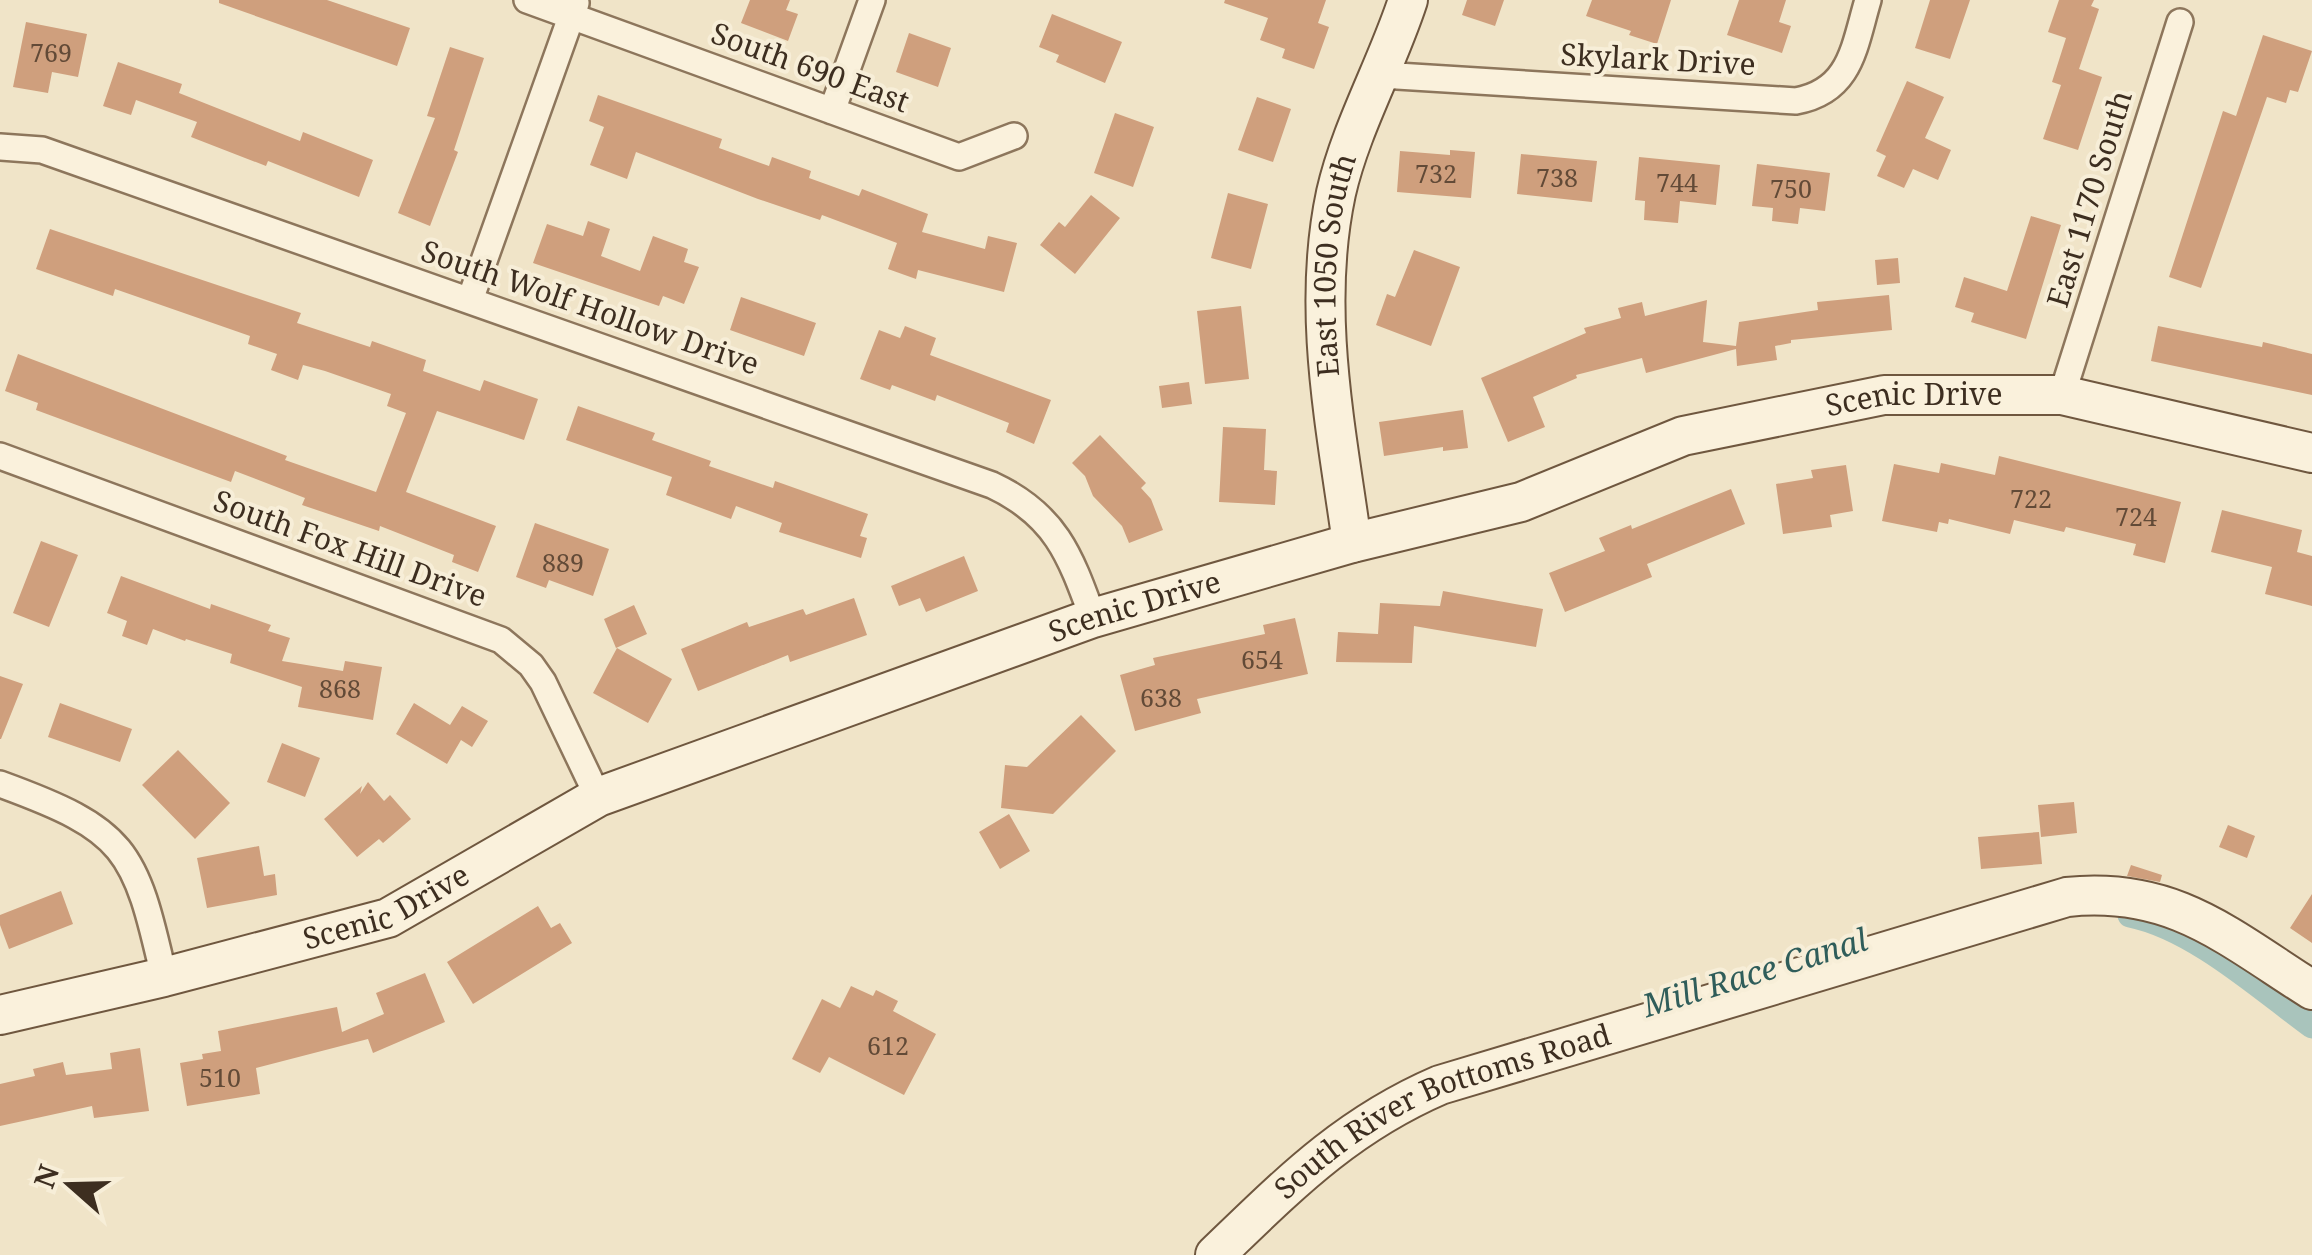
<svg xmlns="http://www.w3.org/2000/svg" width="2312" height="1255" font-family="'Noto Serif',serif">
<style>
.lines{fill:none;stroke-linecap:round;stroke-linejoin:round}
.canal{stroke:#a9c4bc;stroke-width:25}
.building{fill:#cf9f7d}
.street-casing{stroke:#8d765c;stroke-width:30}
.secondary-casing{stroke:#6f573f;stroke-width:42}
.street{stroke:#faf1dc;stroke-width:25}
.secondary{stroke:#faf1dc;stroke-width:38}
.labels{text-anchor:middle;stroke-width:8;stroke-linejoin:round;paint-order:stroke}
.number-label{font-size:25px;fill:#624a37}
.street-label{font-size:30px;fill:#3d2e20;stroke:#f7eed8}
.water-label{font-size:32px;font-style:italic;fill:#2f5d5a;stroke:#f7eed8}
</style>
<rect width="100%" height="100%" fill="#f0e4c8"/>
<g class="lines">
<!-- canal -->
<path class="canal" d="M2130,915C2194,928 2260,988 2312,1026"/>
</g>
<!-- building -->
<path class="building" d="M219,0H327L410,28L397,66L219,3Z
M750,0H790L786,10L798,14L788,41L741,23Z
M1225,0H1326L1318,23L1329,27L1314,69L1282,58L1285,49L1260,40L1268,18L1224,3Z
M1467,0H1504L1495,26L1462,15Z
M1592,0H1671L1657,44L1629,35L1631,31L1586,16Z
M1739,0H1786L1779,22L1791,26L1782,53L1727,35Z
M1930,0H1970L1950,59L1915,48Z
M2059,0H2094L2091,6L2099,9L2079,69L2102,77L2078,150L2043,139L2061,85L2052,82L2066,38L2048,32Z
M1052,14L1122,42L1105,83L1056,62L1059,55L1039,47Z
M26,22L87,34L78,77L52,72L48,93L13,87Z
M909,33L951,48L938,87L896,72Z
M2263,35L2312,51L2298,92L2290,90L2286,103L2267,97L2201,288L2169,277L2223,111L2236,116Z
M450,47L484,58L454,150L458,152L430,226L398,213L435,118L427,116Z
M118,62L182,84L179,93L300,141L303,132L373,160L359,197L268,161L266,166L191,137L197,122L136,100L131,115L103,106Z
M1907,81L1944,97L1925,138L1951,150L1938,180L1913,169L1904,188L1877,176L1886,156L1876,151Z
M598,95L722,139L719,148L769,166L772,157L811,171L809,178L859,196L862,189L928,214L922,232L985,249L988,236L1017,243L1004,292L918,270L916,279L888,269L897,243L822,215L820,220L758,199L636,152L627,179L590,165L604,127L589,121Z
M1257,97L1291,109L1273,162L1238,150Z
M1115,113L1154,127L1133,187L1094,173Z
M1450,150L1475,152L1471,198L1397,192L1400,151L1450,155Z
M1521,154L1597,161L1592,202L1517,194Z
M1639,157L1720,165L1716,205L1680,201L1678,223L1644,220L1645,201L1635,200Z
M1757,164L1830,173L1825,211L1800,208L1798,224L1772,221L1773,208L1752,206Z
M1228,193L1268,204L1251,269L1211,258Z
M1091,195L1120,218L1075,274L1040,245L1059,222L1065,227Z
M2031,216L2061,225L2026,339L1971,322L1974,313L1955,307L1964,277L2007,291Z
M588,221L610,229L601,256L640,271L653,236L688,249L684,262L699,267L684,304L663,296L659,306L533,263L547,224L583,236Z
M50,229L301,313L297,323L370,347L372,341L426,360L423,371L480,391L484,380L538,399L524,440L437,411L406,492L496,526L478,572L452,562L454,555L380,526L379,531L302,505L305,498L235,471L231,482L36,410L38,403L5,391L18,354L287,456L285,460L376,492L406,413L387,406L391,394L325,371L303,365L298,380L271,370L277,354L248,344L250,336L115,289L113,296L36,269Z
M1414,250L1460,267L1431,346L1376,325L1387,294L1395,297Z
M1898,258L1900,283L1877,285L1875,260Z
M1889,295L1892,330L1791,340V343L1775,346L1777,360L1737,366L1736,349L1646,373L1642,358L1576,375L1577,378L1533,397L1545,427L1508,442L1481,378L1586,333L1584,328L1621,318L1618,308L1642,302L1645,316L1707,300L1703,342L1736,346L1739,322L1818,310L1817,302Z
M741,297L816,323L804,356L730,330Z
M1241,306L1249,379L1205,384L1197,311Z
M905,326L936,338L930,355L1051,400L1034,444L1006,432L1009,423L937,395L935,401L892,385L890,390L860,379L879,330L900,338Z
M2158,326L2262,347L2263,342L2312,354V395L2151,361Z
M1189,382L1192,404L1162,408L1159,386Z
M578,406L655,433L652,440L711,461L709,466L773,488L775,481L868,514L860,536L867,538L861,558L779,532L782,523L736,506L731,519L666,495L672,477L566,440Z
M1463,410L1468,448L1443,451V447L1384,456L1379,422Z
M1223,427L1266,429L1264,470L1277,471L1275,505L1219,502Z
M1100,435L1146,483L1141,488L1151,499L1163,530L1129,543L1122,526L1093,496L1085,476L1072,463Z
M1999,456L2181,502L2165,563L2133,555L2136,544L2066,527L2064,532L2014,520L2010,534L1949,519L1948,524L1939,522L1937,532L1882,521L1894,464L1939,473L1941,463L1995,475Z
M1846,465L1853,511L1830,515L1832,527L1783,534L1776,484L1813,478L1811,470Z
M1731,489L1745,524L1647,564L1652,577L1565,612L1549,573L1605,551L1599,538L1631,525L1632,529Z
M2222,510L2302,530L2297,552L2312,556V606L2265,594L2272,567L2211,552Z
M535,523L609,549L593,596L549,580L546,588L516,577Z
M41,541L78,555L49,627L13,613Z
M964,556L978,591L926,612L920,598L899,606L891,586Z
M121,576L210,609L211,604L271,625L268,631L290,638L282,661L343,671L345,661L382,667L373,720L298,707L302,687L230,663L232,654L186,639L185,641L153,629L147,645L122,636L127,621L107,613Z
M1443,591L1543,609L1536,647L1414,626L1412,663L1336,662L1338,632L1378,634L1380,603L1440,606Z
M854,598L867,635L790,662L788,655L698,691L681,649L747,622L749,627L803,609L806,615Z
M634,605L647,634L616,648L604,619Z
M1295,618L1308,674L1197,699L1201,713L1135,731L1120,675L1155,665L1153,658L1265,634L1263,625Z
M617,648L672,679L648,723L593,693Z
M0,676L23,684L1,739H0Z
M60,703L132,729L120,762L48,737Z
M414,703L450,725L462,706L488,721L472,747L461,740L447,764L396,734Z
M1081,715L1116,751L1053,814L1001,808L1005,765L1027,767Z
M282,743L320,758L305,797L267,782Z
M178,750L230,803L195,839L142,785Z
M368,782L384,801L390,795L411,819L383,843L379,839L357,857L324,819L362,786L360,794Z
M2074,802L2077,833L2041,837L2038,805Z
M1009,814L1030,851L1000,869L979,832Z
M2228,825L2255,836L2247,858L2219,847Z
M2039,832L2042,864L1981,869L1978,837Z
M259,846L264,876L275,874L277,895L207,908L197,858Z
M2131,865L2162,875L2160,882L2127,876Z
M61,891L73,924L9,949L0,925V915Z
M2312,894V943L2290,928Z
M538,906L551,928L560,923L572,943L473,1004L447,962Z
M425,973L445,1022L373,1053L368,1039L256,1068L260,1094L187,1106L180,1063L203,1059L202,1054L221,1051L218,1031L337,1007L342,1032L384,1014L376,993Z
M851,986L873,996L876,990L898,1001L893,1011L936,1034L904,1095L829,1057L820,1073L792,1059L822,999L840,1008Z
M140,1048L149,1111L94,1118L92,1106L0,1126V1084L35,1076L33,1069L63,1062L66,1075L112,1069L110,1053Z"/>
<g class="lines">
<defs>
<path id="street" d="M527,0L959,157L1014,136
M1381,75L1796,101C1851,91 1854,47 1868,0
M832,111L872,0
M0,147L42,150L992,485C1056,515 1070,555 1093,618
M470,300L576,3
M2062,395L2180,22
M0,456L501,640L531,665L543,682L598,797
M0,784C126,830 135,848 164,977"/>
<g id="secondary">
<path id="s1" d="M1352,543C1336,427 1311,310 1336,193C1351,127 1387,65 1408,0"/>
<path id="s2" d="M0,1015L164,977L388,918L598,797L1093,618L1352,543L1521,502L1683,436L1884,395H2062L2312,453"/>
<path id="s3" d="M1215,1255C1288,1185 1345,1126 1440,1085L2067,897C2173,886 2228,937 2312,990"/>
</g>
</defs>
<!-- street casing -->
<use href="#street" class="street-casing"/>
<!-- secondary casing -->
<use href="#secondary" class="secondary-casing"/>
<!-- street -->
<use href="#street" class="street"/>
<!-- secondary -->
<use href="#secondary" class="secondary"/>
</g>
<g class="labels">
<!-- number labels -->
<g class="number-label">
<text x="51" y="62">769</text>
<text x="1436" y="183">732</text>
<text x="1557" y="187">738</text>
<text x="1677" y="192">744</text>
<text x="1791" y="198">750</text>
<text x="2031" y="508">722</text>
<text x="2136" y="526">724</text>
<text x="563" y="572">889</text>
<text x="1262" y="669">654</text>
<text x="340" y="698">868</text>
<text x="1161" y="707">638</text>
<text x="888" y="1055">612</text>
<text x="220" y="1087">510</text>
</g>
<!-- street labels -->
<g class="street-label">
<text transform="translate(1658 60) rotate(3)" y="10">Skylark Drive</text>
<text transform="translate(810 68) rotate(20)" y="10">South 690 East</text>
<text transform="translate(2090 199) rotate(-73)" y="10">East 1170 South</text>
<text dy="10" stroke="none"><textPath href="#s1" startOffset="280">East 1050 South</textPath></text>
<text transform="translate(590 308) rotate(19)" y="10">South Wolf Hollow Drive</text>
<text dy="10" stroke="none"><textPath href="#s2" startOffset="2022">Scenic Drive</textPath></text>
<text transform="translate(350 549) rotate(20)" y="10">South Fox Hill Drive</text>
<text dy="10" stroke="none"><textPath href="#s2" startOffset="1212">Scenic Drive</textPath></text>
<text dy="10" stroke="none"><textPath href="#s2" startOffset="402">Scenic Drive</textPath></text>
<text dy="10" stroke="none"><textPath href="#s3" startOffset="275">South River Bottoms Road</textPath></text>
</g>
<!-- water labels -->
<g class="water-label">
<text transform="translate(1755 973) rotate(-17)" y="11">Mill Race Canal</text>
</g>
</g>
<!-- north arrow -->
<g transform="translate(70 1185) rotate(290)" stroke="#f7eed8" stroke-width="8" paint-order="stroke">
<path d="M0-8L18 38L0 25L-18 38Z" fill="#3d2e20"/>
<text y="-15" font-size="28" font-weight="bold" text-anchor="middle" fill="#3d2e20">N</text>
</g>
</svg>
